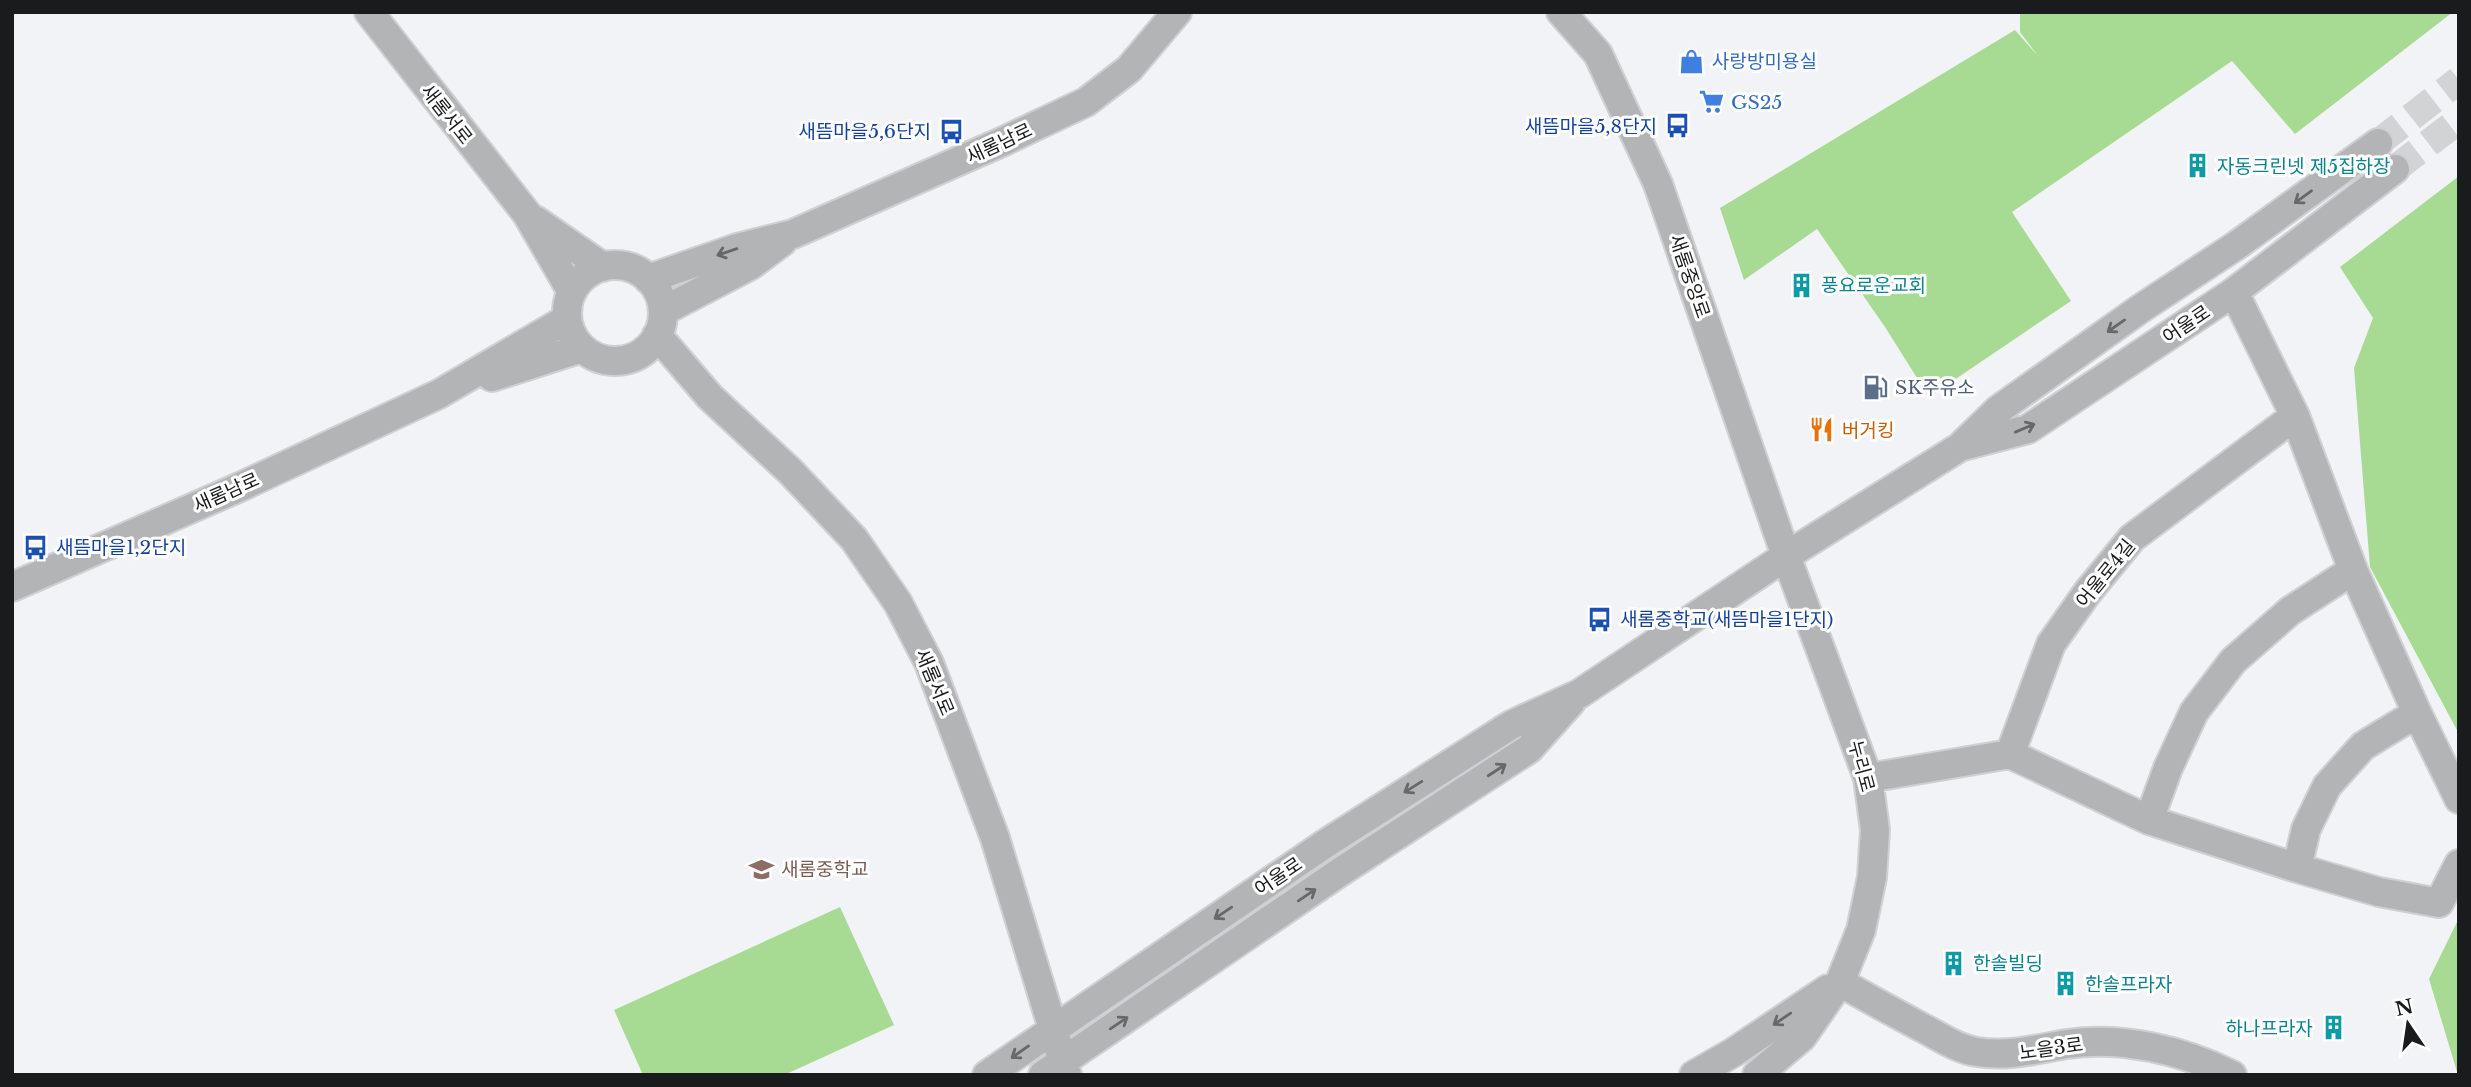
<svg xmlns="http://www.w3.org/2000/svg" width="2471" height="1087" font-family="'Libre Baskerville','Noto Sans KR',serif">
<style>
.green{fill:#a7da92}
.lines{fill:none;stroke-linecap:round;stroke-linejoin:round}
.minor-tunnel{stroke:#d2d3d5;stroke-width:28;stroke-dasharray:28 14;stroke-linecap:butt}
.minor-casing{stroke:#cfd0d3;stroke-width:32}
.minor{stroke:#b3b4b6;stroke-width:28}
.oneway{stroke:#666869}
.labels{text-anchor:middle;stroke-width:6;stroke-linejoin:round;paint-order:stroke}
.shop-label{font-size:19px;fill:#366cbe;stroke:#fff;text-anchor:start}
.street-label{font-size:19px;fill:#1a1b1c;stroke:#fff}
.transit-label{font-size:19px;fill:#164399;stroke:#fff;text-anchor:end}
.culture-label{font-size:19px;fill:#0d838f;stroke:#fff;text-anchor:start}
.service-label{font-size:19px;fill:#4e5e75;stroke:#fff;text-anchor:start}
.food-label{font-size:19px;fill:#c56008;stroke:#fff;text-anchor:start}
.education-label{font-size:19px;fill:#785e54;stroke:#fff;text-anchor:start}
</style>
<rect width="100%" height="100%" fill="#f2f3f6"/>
<!-- green -->
<path class="green" d="M2020,12H2453L2295,134L2232,61L2012,212L2071,301L1929,397L1885,327L1817,229L1744,280L1720,208L2015,30L2038,56L2020,32Z
M2459,176V734L2370,567L2354,368L2373,318L2340,267Z
M840,907L894,1025L784,1075H643L614,1010Z
M2459,918V1075H2458L2429,979Z"/>
<g class="lines">
<!-- minor-tunnel -->
<path class="minor-tunnel" d="M2378,143L2459,80
M2395,169L2459,120"/>
<defs>
<path id="minor" d="M369,12L527,214L572,292
M1561,12L1598,54L1658,184L1786,556L1868,778L1875,830L1872,877L1861,930L1840,982L1802,1037L1757,1075
M535,220L603,267
M567 313a48 48 0 1 1 96 0a48 48 0 1 1-96 0Z
M648,279L737,248L793,234L1004,141L1086,102L1129,69L1177,12
M2234,292L2295,416L2353,570L2417,713L2459,799
M663,311L751,265L782,242
M657,335L710,397L790,471L854,539L898,603L929,663L995,838L1067,1075
M492,377L582,348
M1963,446L2028,429L2234,292L2395,169
M12,587L240,487L439,394L567,319
M2010,754L2051,644L2087,593L2132,538L2295,416
M1868,778L2010,754L2149,820L2297,868L2379,892L2439,903L2459,864
M2149,820L2168,768L2194,712L2233,661L2290,611L2353,570
M2297,868L2306,829L2327,786L2363,746L2417,713
M1840,982C1867,998 1895,1013 1923,1028C1940,1037 1958,1049 1977,1052C2008,1057 2037,1049 2067,1044C2122,1036 2182,1050 2232,1075
M987,1075L1325,844L1511,725L1579,694L1786,556L1960,447L1998,410L2140,309L2237,245L2378,143
M1043,1075L1340,872L1529,749L1571,702
M1694,1075L1734,1052L1828,989"/>
</defs>
<!-- minor casing -->
<use href="#minor" class="minor-casing"/>
<!-- minor -->
<use href="#minor" class="minor"/>
</g>
<!-- one-way arrows -->
<defs><path id="oneway-shaft" d="M-6 0H5M1.5-3L5.5 0L1.5 3" fill="none" stroke-width="1.6" stroke-linecap="round" stroke-linejoin="round" transform="scale(1.75)"/></defs>
<g class="oneway">
<use href="#oneway-shaft" transform="translate(2303 197) rotate(144)"/>
<use href="#oneway-shaft" transform="translate(727 252) rotate(161)"/>
<use href="#oneway-shaft" transform="translate(2116 326) rotate(145)"/>
<use href="#oneway-shaft" transform="translate(2025 428) rotate(-23)"/>
<use href="#oneway-shaft" transform="translate(1497 770) rotate(-33)"/>
<use href="#oneway-shaft" transform="translate(1413 787) rotate(148)"/>
<use href="#oneway-shaft" transform="translate(1307 895) rotate(-34)"/>
<use href="#oneway-shaft" transform="translate(1223 913) rotate(146)"/>
<use href="#oneway-shaft" transform="translate(1782 1019) rotate(146)"/>
<use href="#oneway-shaft" transform="translate(1119 1023) rotate(-34)"/>
<use href="#oneway-shaft" transform="translate(1020 1052) rotate(145)"/>
</g>
<!-- icons -->
<defs>
<symbol id="shop-bare" viewBox="-9 -9 18 18"><path d="M-5-2.5h2.3a2.7 3.5 0 0 1 5.4 0H5L5.5 6h-11ZM-1.5-2.5h3a1.5 2.3 0 0 0-3 0Z" fill="#3f7fe0" stroke="#fff" stroke-width="2.5" paint-order="stroke"/></symbol>
<symbol id="supermarket-bare" viewBox="-9 -9 18 18"><path d="M-6-5.5h2.5l.6 2H6L4.5 2H-2.5L-4.4-4H-6ZM-1.5 3.2a1.3 1.3 0 1 0 .1 0ZM3 3.2a1.3 1.3 0 1 0 .1 0Z" fill="#3f7fe0" stroke="#fff" stroke-width="2.5" paint-order="stroke"/></symbol>
<symbol id="bus-bare" viewBox="-9 -9 18 18"><path d="M-5-6H5V4H4V6H2V4H-2V6H-4V4H-5ZM-3.5-4V0h7V-4ZM-3.5 1.2v1.5H-2V1.2ZM2 1.2v1.5H3.5V1.2Z" fill="#1a4fb4" stroke="#fff" stroke-width="2.5" paint-order="stroke"/></symbol>
<symbol id="building-bare" viewBox="-9 -9 18 18"><path d="M-4-6H4V6H1V3H-1V6H-4ZM-2.5-4.3h1.7v1.8h-1.7ZM.8-4.3h1.7v1.8H.8ZM-2.5-1h1.7V.8h-1.7ZM.8-1h1.7V.8H.8Z" fill="#0f9aa8" stroke="#fff" stroke-width="2.5" paint-order="stroke"/></symbol>
<symbol id="fuel-bare" viewBox="-9 -9 18 18"><path d="M-5.5-6h7V0h2V4h1.3V-2.5L3-4.5l.8-.8L6-3V5H2.5V1h-1V6h-7ZM-4.2-4.7v3.2H.2V-4.7Z" fill="#5c6f8a" stroke="#fff" stroke-width="2.5" paint-order="stroke"/></symbol>
<symbol id="restaurant-bare" viewBox="-9 -9 18 18"><path d="M-5-6h1v4h1v-4h1v4h1v-4h1v5L-1.5 .5V6h-2V.5L-5-1ZM5-6V6H3V1.5H1.5Q1.5-4 5-6Z" fill="#e8710a" stroke="#fff" stroke-width="2.5" paint-order="stroke"/></symbol>
<symbol id="school-bare" viewBox="-9 -9 18 18"><path d="M0-5L7-2L0 1L-7-2ZM-4 1L0 2.5L4 1V4Q0 6-4 4Z" fill="#8d6e63" stroke="#fff" stroke-width="2.5" paint-order="stroke"/></symbol>
</defs>
<g fill-rule="evenodd">
<use href="#shop-bare" x="1674" y="44" width="35" height="35"/>
<use href="#supermarket-bare" x="1694" y="84" width="35" height="35"/>
<use href="#bus-bare" x="1660" y="108" width="35" height="35"/>
<use href="#bus-bare" x="934" y="114" width="35" height="35"/>
<use href="#building-bare" x="2180" y="148" width="35" height="35"/>
<use href="#building-bare" x="1784" y="268" width="35" height="35"/>
<use href="#fuel-bare" x="1858" y="370" width="35" height="35"/>
<use href="#restaurant-bare" x="1804" y="412" width="35" height="35"/>
<use href="#bus-bare" x="18" y="530" width="35" height="35"/>
<use href="#bus-bare" x="1582" y="602" width="35" height="35"/>
<use href="#school-bare" x="744" y="852" width="35" height="35"/>
<use href="#building-bare" x="1936" y="946" width="35" height="35"/>
<use href="#building-bare" x="2048" y="966" width="35" height="35"/>
<use href="#building-bare" x="2316" y="1010" width="35" height="35"/>
</g>
<g class="labels">
<!-- shop labels -->
<g class="shop-label">
<text x="1712" y="68">사랑방미용실</text>
<text x="1731" y="109">GS25</text>
</g>
<!-- street labels -->
<g class="street-label">
<text transform="translate(447 114) rotate(52)" y="7">새롬서로</text>
<text transform="translate(999 143) rotate(-25)" y="7">새롬남로</text>
<text transform="translate(1690 276) rotate(71)" y="7">새롬중앙로</text>
<text transform="translate(2186 324) rotate(-34)" y="7">어울로</text>
<text transform="translate(226 492) rotate(-24)" y="7">새롬남로</text>
<text transform="translate(2105 573) rotate(-51)" y="7">어울로4길</text>
<text transform="translate(935 682) rotate(67)" y="7">새롬서로</text>
<text transform="translate(1862 766) rotate(75)" y="7">누리로</text>
<text transform="translate(1278 876) rotate(-34)" y="7">어울로</text>
<text transform="translate(2051 1048) rotate(-8)" y="7">노을3로</text>
</g>
<!-- transit labels -->
<g class="transit-label">
<text x="1657" y="133">새뜸마을5,8단지</text>
<text x="931" y="138">새뜸마을5,6단지</text>
<text x="56" y="554" text-anchor="start">새뜸마을1,2단지</text>
<text x="1620" y="626" text-anchor="start">새롬중학교(새뜸마을1단지)</text>
</g>
<!-- culture labels -->
<g class="culture-label">
<text x="2217" y="173">자동크린넷 제5집하장</text>
<text x="1821" y="292">풍요로운교회</text>
<text x="1973" y="970">한솔빌딩</text>
<text x="2085" y="991">한솔프라자</text>
<text x="2313" y="1035" text-anchor="end">하나프라자</text>
</g>
<!-- service labels -->
<g class="service-label">
<text x="1895" y="394">SK주유소</text>
</g>
<!-- food labels -->
<g class="food-label">
<text x="1842" y="437">버거킹</text>
</g>
<!-- education labels -->
<g class="education-label">
<text x="781" y="876">새롬중학교</text>
</g>
</g>
<!-- border -->
<rect width="2471" height="1087" fill="none" stroke="#1a1b1c" stroke-width="28"/>
<!-- north arrow -->
<g transform="translate(2408 1024) rotate(347)" stroke="#ffffff" stroke-width="5" paint-order="stroke">
<path d="M0-5L12 26L0 18L-12 26Z" fill="#1a1b1c"/>
<text y="-10" font-size="19" font-weight="bold" text-anchor="middle" fill="#1a1b1c">N</text>
</g>
</svg>
